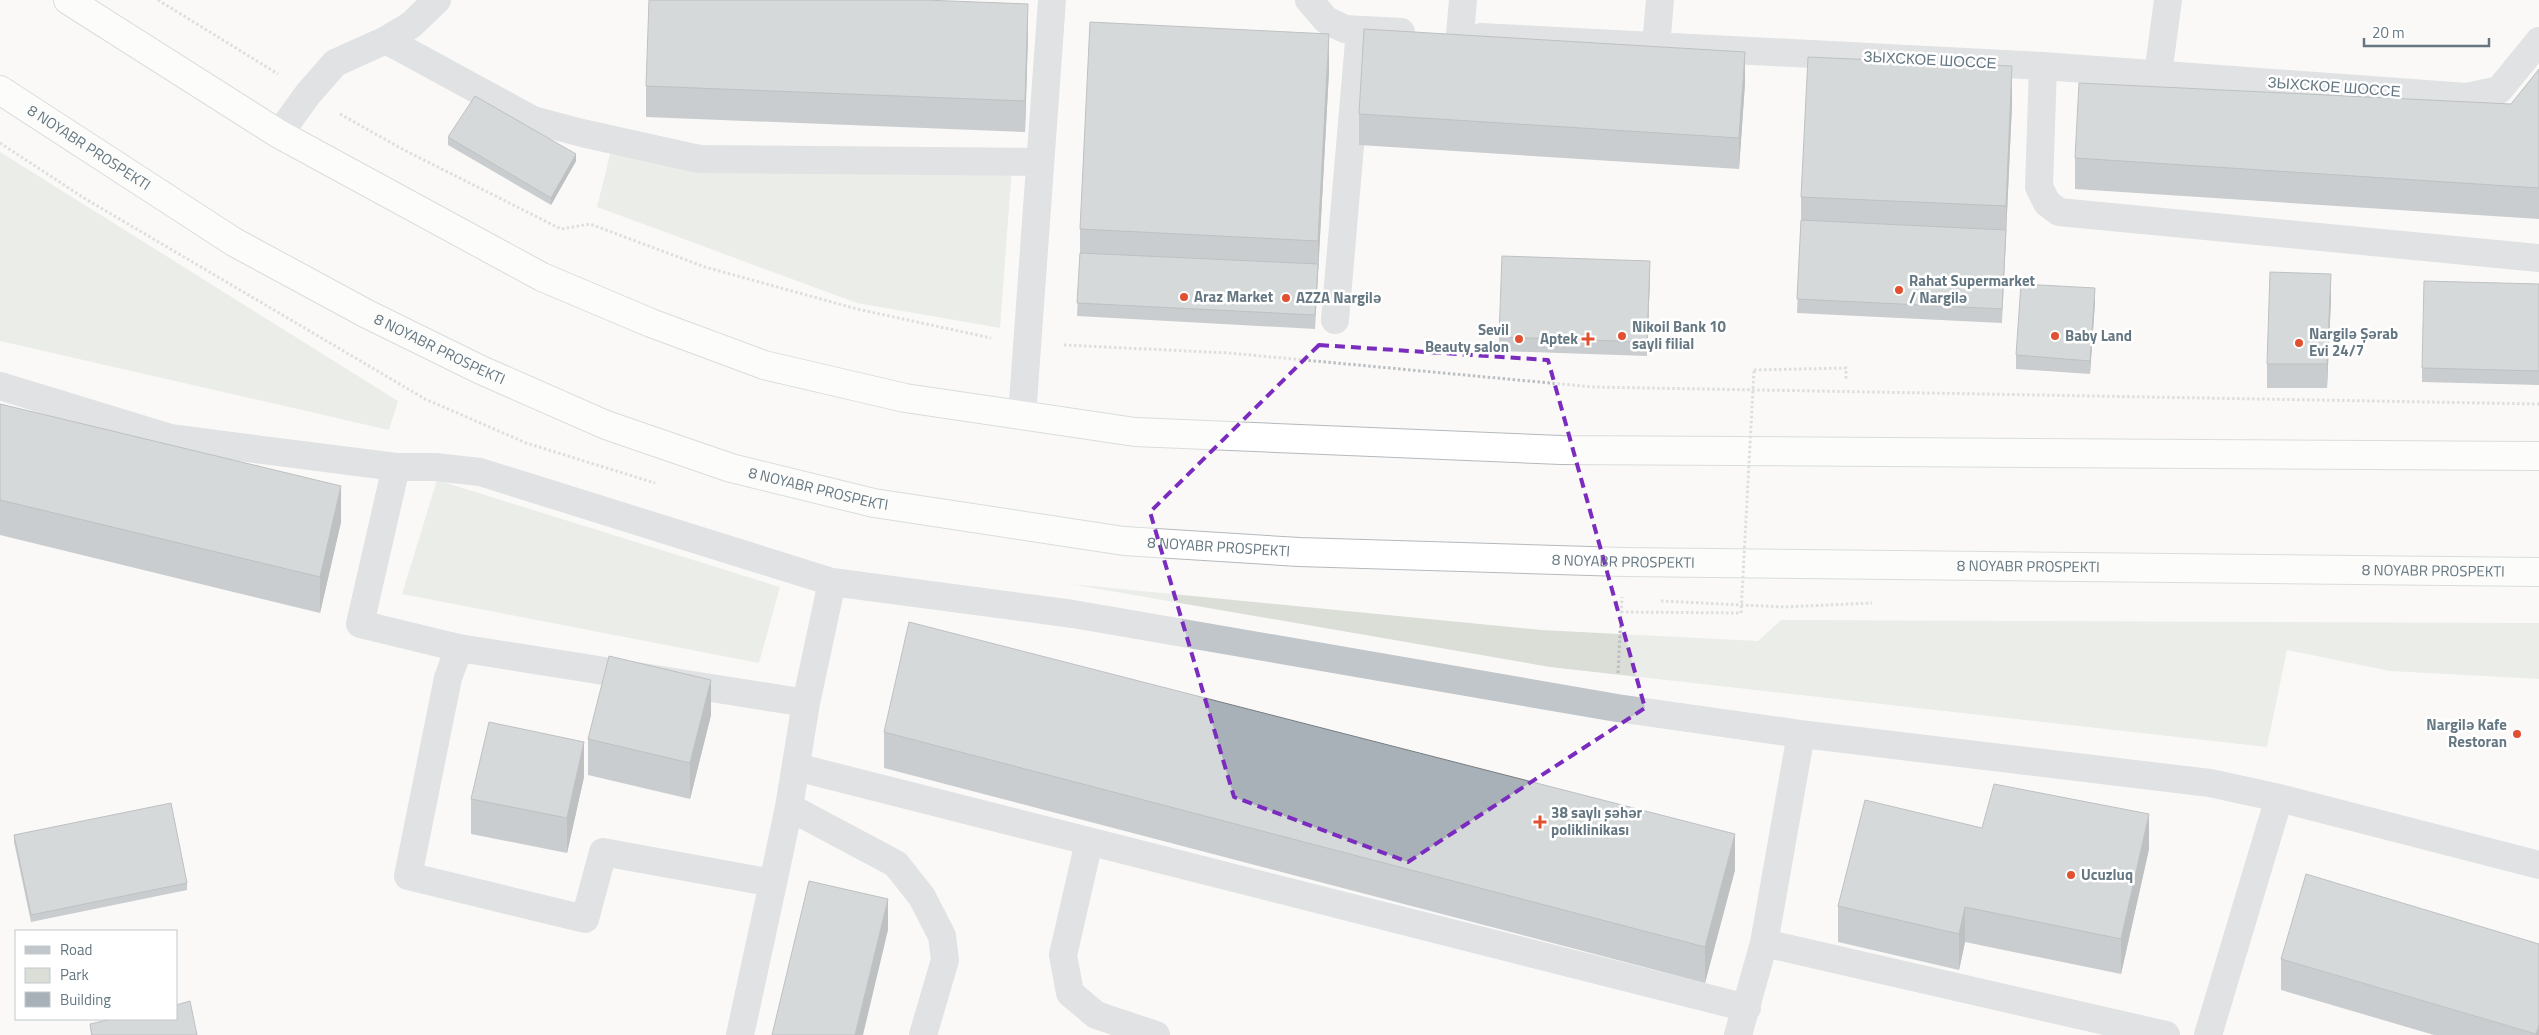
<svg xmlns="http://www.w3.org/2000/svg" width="2539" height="1035" font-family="'Titillium Web',sans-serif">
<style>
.green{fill:#daded7}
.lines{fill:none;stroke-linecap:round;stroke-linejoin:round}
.highway-casing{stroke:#b4b9bd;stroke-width:30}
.path{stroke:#bbbfc2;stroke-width:3;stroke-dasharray:2.5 2.5;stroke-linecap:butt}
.minor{stroke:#c1c6ca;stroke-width:28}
.highway{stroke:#fff;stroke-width:28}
.path-bridge{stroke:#bbbfc2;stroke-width:3;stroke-dasharray:2.5 2.5;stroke-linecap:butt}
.wall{fill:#90989d}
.shaded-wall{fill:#767c80}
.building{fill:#a8b1b7;stroke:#767c80}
.marked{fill:none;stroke:#7b2cbf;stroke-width:4;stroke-dasharray:10 6;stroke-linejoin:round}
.poi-dot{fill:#e15030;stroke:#fff;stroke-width:2}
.labels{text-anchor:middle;stroke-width:5;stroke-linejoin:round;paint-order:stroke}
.street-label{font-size:15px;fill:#657782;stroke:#fff}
.poi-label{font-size:15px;font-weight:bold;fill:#657782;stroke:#fff;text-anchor:start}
</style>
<rect width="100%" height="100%" fill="#faf9f7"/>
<!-- green -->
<path class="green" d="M614,138L1012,168L1000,328L857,303L597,207Z
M0,152L398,401L389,430L0,341Z
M437,480L780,587L759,663L402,594Z
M1070,584L1541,630L1758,641L1781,620L2539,623V679L2390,671L2287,650L2267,747L1550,667Z"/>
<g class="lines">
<defs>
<g id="highway">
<path d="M68,0L279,134L542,277L651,323L764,365L905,398L1135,432L1561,450L2539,456"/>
<path id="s1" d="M0,90L234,242L367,314L481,370L606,425L731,468L874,503L1124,541L1299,552L1623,562L2539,572"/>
</g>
</defs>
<!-- highway casing -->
<use href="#highway" class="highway-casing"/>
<!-- path -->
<path class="path" d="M158,0L278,74
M340,114L404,150L561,229L590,224L705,267L857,309L991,338
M0,143L84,198L425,399L526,443L655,483
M1064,345L1229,353L1593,387L2539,404
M1754,370L1846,368V380
M1661,601L1784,607L1872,603
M1621,612L1741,613
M1618,673L1622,597"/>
<!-- minor -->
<path class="minor" d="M1309,0L1326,20L1345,29L1401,32
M1460,35L1463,0
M1481,37L2043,66L2467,97L2499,90L2539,41
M386,40L533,120L582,133L699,159L1040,162
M1656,46L1660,0
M2043,66L2039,187L2047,203L2059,212L2539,258
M2158,74L2168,0
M279,134L308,94L335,63L386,40L411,25L437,0
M1335,320L1360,30
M0,386L170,438L396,467H435L480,472L832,582L1073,614L1617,708L1801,734L2210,783L2279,798L2539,865
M1022,416L1052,0
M396,467L360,624L459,648L448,678L408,876L585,919L603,852L773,883L789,807L806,703L832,582
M459,648L806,703
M796,767L1747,1008
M789,807L896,864L922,897L942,936L945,960L923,1035
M1089,842L1063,955L1070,993L1096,1015L1156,1035
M1764,943L2166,1035
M740,1035L773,883
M1738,1035L1764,943L1801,734
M2208,1035L2279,798"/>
<!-- highway -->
<use href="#highway" class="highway"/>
<!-- path-bridge -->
<path class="path-bridge" d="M1741,613L1754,370"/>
</g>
<!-- wall -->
<path class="wall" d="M1028,35L1025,132L646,117V86Z
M2539,69V219L2075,189V158L2511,104Z
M1329,71L1315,329L1077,316L1080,253V229Z
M1745,83L1739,169L1359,145V114Z
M2012,104L2002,323L1797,313L1801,220V197Z
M448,137L576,161L551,205L448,145Z
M1650,275L1647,356L1499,351V337Z
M2539,284V385L2422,382V368Z
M2331,299L2327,388H2267V364Z
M2095,302L2090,374L2016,369V355Z
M0,404L341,522L320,613L0,535Z
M711,715L690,799L588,775V739Z
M884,732L1735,870L1705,983L884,768Z
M584,777L567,853L471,834V799Z
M1982,828L2149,849L2121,974L1965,942L1959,970L1838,942V906Z
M14,835L187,883V890L31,922L14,842Z
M2281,959L2539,1035H2434L2281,990Z
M90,1024L197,1035H91Z"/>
<!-- shaded-wall -->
<path class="shaded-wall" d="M1028,4V35L1025,132V101Z
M1329,34V71L1315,329L1318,264V241Z
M1745,52V83L1739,169V138Z
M2012,66V104L2002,323L2006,230V206Z
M576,154V161L551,205V198Z
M1650,261V275L1647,356V342Z
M2331,274V299L2327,388V364Z
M2095,288V302L2090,374V361Z
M341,486V522L320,613V577Z
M711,680V715L690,799V763Z
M584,742V777L567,853V818Z
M2149,814V849L2121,974V939Z
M1735,834V870L1705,983V947Z
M888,899V930L863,1035H855Z
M1965,907V942L1959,970V934Z
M2539,1025V1035H2536V1034Z"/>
<!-- building -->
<path class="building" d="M649,0H924L1028,4L1025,101L646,86Z
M1090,22L1329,34L1318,241L1080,229Z
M1364,29L1745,52L1739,138L1359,114Z
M1808,57L2012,66L2006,206L1801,197Z
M2539,69V188L2075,158L2079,83L2511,104Z
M475,96L576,154L551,198L448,137Z
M1801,220L2006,230L2002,309L1797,299Z
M1080,253L1318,264L1315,315L1077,303Z
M1502,256L1650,261L1647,342L1499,337Z
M2270,272L2331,274L2327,364H2267Z
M2424,281L2539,284V371L2422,368Z
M2021,284L2095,288L2090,361L2016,355Z
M0,404L341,486L320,577L0,500Z
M909,622L1735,834L1705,947L884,732Z
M609,656L711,680L690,763L588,739Z
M489,722L584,742L567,818L471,799Z
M1994,784L2149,814L2121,939L1965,907L1959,934L1838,906L1865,800L1982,828Z
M171,803L187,883L31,915L14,835Z
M2306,874L2539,944V1025L2536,1034L2281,959Z
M809,881L888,899L855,1035H772Z
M190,1001L197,1035H92L90,1024L112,1019H176V1005Z"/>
<!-- marked area -->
<path d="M0 0H2539V1035H0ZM1319,345L1548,360L1645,708L1408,862L1234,797L1150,512Z" fill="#faf9f7" fill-opacity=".55" fill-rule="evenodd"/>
<path class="marked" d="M1319,345L1548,360L1645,708L1408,862L1234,797L1150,512Z"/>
<!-- markers -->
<g class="poi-dot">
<circle cx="1899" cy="290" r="5"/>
<circle cx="1184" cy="297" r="5"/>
<circle cx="1286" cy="298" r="5"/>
<circle cx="1622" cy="336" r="5"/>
<circle cx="2055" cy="336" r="5"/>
<circle cx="1519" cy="339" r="5"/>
<path d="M1585.5 331.5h5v5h5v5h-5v5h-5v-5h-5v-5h5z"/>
<circle cx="2299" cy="343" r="5"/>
<circle cx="2517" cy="734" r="5"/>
<path d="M1537.5 814.5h5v5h5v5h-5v5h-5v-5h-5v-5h5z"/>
<circle cx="2071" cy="875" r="5"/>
</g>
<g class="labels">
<!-- street labels -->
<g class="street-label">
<text transform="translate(1930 60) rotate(3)" y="5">ЗЫХСКОЕ ШОССЕ</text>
<text transform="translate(2334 87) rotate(4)" y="5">ЗЫХСКОЕ ШОССЕ</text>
<text dy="5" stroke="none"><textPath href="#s1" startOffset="106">8 NOYABR PROSPEKTI</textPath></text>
<text dy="5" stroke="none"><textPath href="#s1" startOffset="511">8 NOYABR PROSPEKTI</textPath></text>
<text dy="5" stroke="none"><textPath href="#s1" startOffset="916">8 NOYABR PROSPEKTI</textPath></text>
<text dy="5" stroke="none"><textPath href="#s1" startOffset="1321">8 NOYABR PROSPEKTI</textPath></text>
<text dy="5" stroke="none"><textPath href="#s1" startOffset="1726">8 NOYABR PROSPEKTI</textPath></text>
<text dy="5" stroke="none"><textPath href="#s1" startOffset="2131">8 NOYABR PROSPEKTI</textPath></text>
<text dy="5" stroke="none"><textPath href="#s1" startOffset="2536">8 NOYABR PROSPEKTI</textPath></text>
</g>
<!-- poi labels -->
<g class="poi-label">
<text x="1909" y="286">Rahat Supermarket<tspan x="1909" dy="17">/ Nargilə</tspan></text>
<text x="1194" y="302">Araz Market</text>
<text x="1296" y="303">AZZA Nargilə</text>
<text x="1632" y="332">Nikoil Bank 10<tspan x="1632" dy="17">sayli filial</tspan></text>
<text x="1509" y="335" text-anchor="end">Sevil<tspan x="1509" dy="17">Beauty salon</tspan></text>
<text x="2309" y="339">Nargilə Şərab<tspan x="2309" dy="17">Evi 24/7</tspan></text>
<text x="2065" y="341">Baby Land</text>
<text x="1578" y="344" text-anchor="end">Aptek</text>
<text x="2507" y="730" text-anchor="end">Nargilə Kafe<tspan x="2507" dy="17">Restoran</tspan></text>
<text x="1551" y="818">38 saylı şəhər<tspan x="1551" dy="17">poliklinikası</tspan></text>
<text x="2081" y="880">Ucuzluq</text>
</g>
</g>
<!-- legend -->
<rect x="15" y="930" width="162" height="90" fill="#ffffff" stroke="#c1c9cd"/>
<rect x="25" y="946" width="25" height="8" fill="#c1c6ca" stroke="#c1c9cd"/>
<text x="60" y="955" font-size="15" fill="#657782">Road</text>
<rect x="25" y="968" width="25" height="15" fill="#daded7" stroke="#c1c9cd"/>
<text x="60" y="980" font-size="15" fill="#657782">Park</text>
<rect x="25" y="992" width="25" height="15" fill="#a8b1b7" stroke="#c1c9cd"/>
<text x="60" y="1005" font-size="15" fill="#657782">Building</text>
<!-- scale -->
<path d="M2364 38v8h125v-8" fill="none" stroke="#657782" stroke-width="2.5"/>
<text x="2372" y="38" font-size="15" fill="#657782" stroke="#ffffff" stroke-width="4" paint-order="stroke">20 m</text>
</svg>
